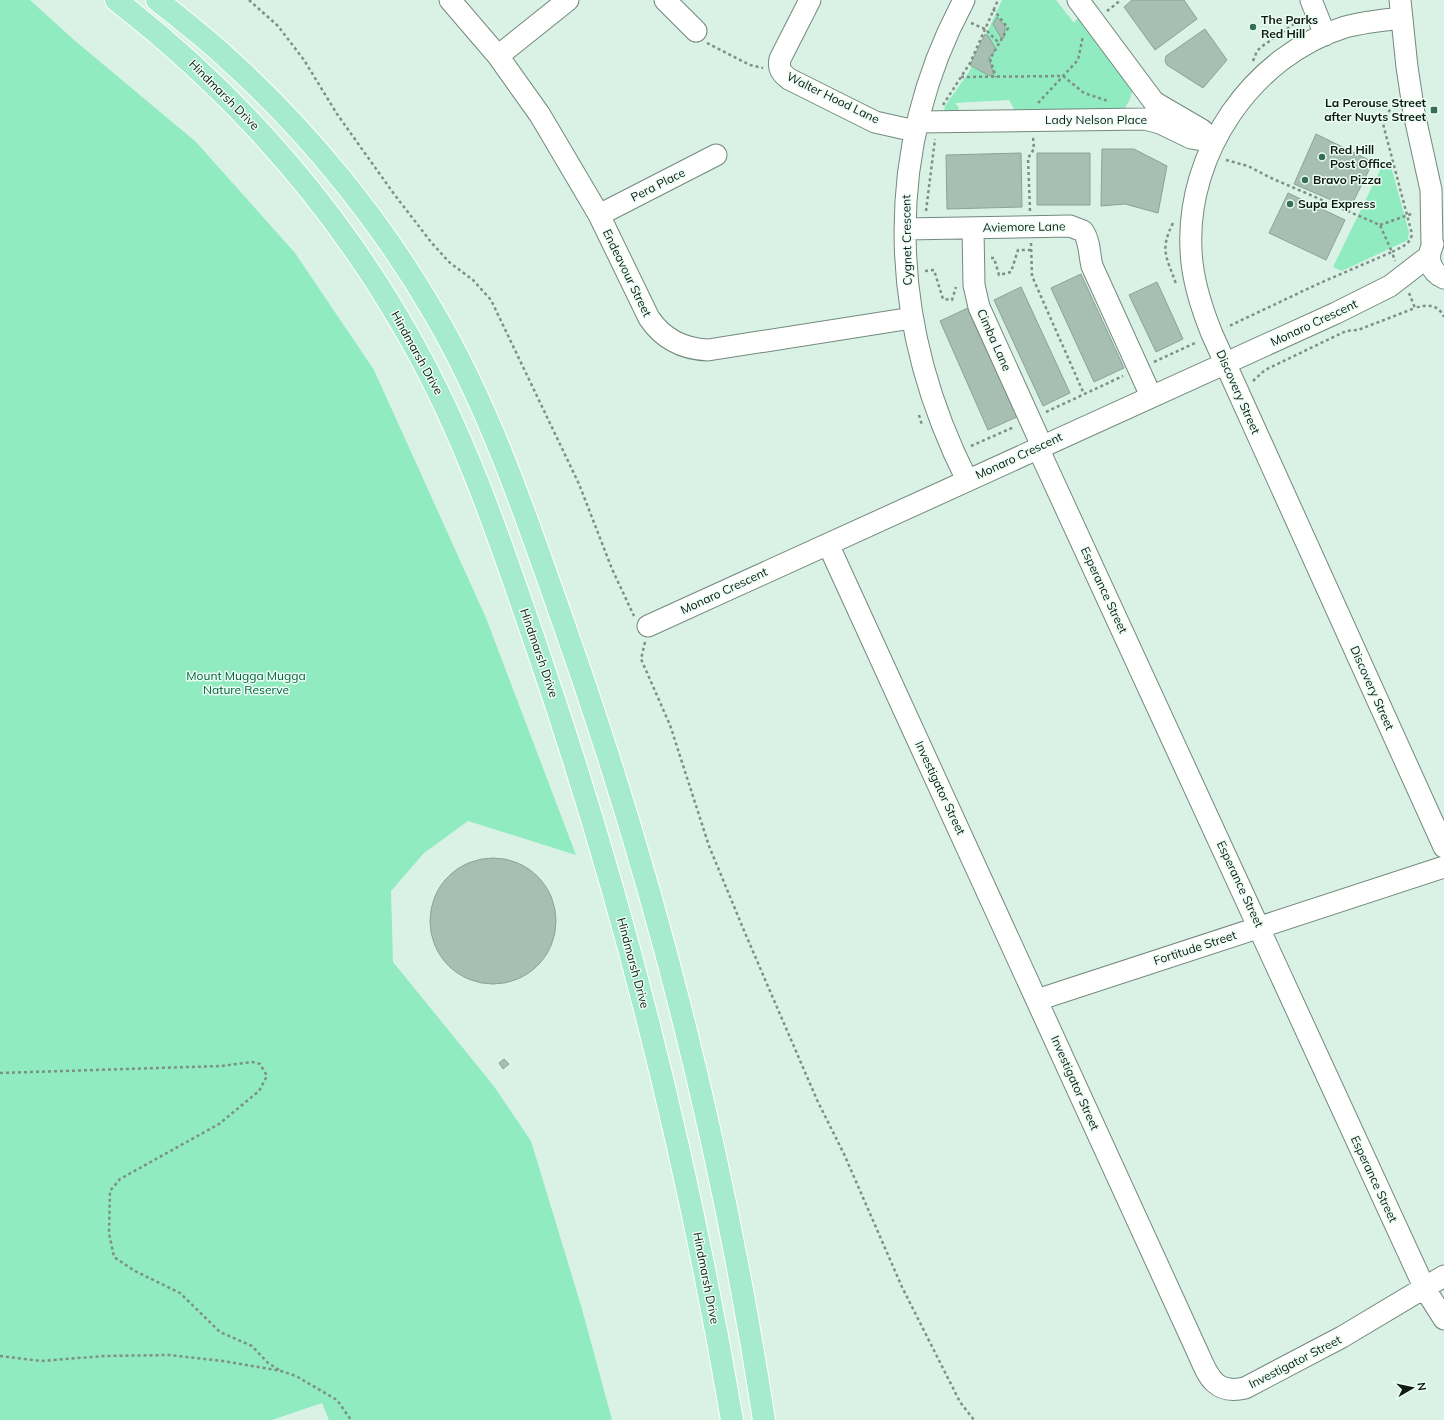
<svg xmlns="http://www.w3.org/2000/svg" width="1444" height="1420" font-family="Mulish,sans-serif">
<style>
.green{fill:#90ebc0}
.building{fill:#a7bfb2;stroke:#8ba296}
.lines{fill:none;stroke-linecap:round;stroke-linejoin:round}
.minor-casing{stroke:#73897d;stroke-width:23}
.major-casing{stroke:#fff;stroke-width:24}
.path{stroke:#7e8f86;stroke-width:2.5;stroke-dasharray:3 3;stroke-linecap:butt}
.minor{stroke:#fff;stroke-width:21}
.major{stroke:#a6ebcd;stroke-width:22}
.poi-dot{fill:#366e55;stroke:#eafef4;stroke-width:1.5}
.labels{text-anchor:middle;stroke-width:3;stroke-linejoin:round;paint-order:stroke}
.poi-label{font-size:12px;font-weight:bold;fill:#111915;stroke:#eafef4;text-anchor:start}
.street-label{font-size:12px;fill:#111915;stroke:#eafef4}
.park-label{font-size:12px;fill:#005c3e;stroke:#eafef4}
</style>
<rect width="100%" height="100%" fill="#d9f2e5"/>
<!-- green -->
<path class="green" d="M0,0H30L74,40L196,142L295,253L374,370L486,618L576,855L468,821L424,853L391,891L393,962L493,1085L531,1141L582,1309L612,1420H329L322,1403L272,1420H0Z
M1002,0H1056L1074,23L1081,13L1132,84C1133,95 1130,101 1123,110L1018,116L1009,100L955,103L959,108L955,115L944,112L945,106L969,72Z
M1385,160L1390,163L1409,232L1408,240L1342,271L1333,267Z"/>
<!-- building -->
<path class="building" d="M1132,0H1184L1197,19L1155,50L1124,7Z
M997,17L1005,26L1004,38H1001L993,24Z
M1205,29L1227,60L1203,88L1167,65L1165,61L1166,56Z
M985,34L988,36L996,49L989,58L994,76L988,75L970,65Z
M1316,134L1373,162L1350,208L1294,184Z
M1102,149H1134L1167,166L1158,213L1125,204L1101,206Z
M1021,153L1022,207L947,209L946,155Z
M1037,153H1090V205H1037Z
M1288,193L1345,220L1326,260L1269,233Z
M1081,274L1124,368L1094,382L1051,288Z
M1157,282L1183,339L1156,352L1129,295Z
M1021,287L1070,393L1043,406L994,300Z
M970,307L1019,416L988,430L940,321Z
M430 921a63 63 0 1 1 126 0a63 63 0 1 1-126 0Z
M504,1059L509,1064L503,1069L499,1063Z"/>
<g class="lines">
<defs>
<path id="minor" d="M450,0L498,56L540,115L599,215L649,318C663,339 684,349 708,350L912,318
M665,0L696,31
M810,0L780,59C778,68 781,73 789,79L875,122L915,131
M964,0C881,155 889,325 967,480
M1078,0L1154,102L1202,130
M1311,0L1325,35
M1400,0L1407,67L1414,113L1431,190L1432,245
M1402,18C1383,20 1363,22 1345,27C1252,56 1186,153 1191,250C1192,279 1201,307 1212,334L1444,847
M498,56L568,0
M918,122L1145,119L1160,123L1191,138L1214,142
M599,215L716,155
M973,228L974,285L979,307L1042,446
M906,229L1070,226L1083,231C1090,241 1089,254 1092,266L1151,396
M1433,244C1426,258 1430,272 1444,278
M1038,448L1425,1289L1444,1319
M828,544L1198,1353C1208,1376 1215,1395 1245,1388L1342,1337L1444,1276
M648,626L1336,313L1390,286L1429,256
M1037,1000L1444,867"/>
<path id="major" d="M116,0C237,94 336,206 411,340C467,439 503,549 540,657C625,906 688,1161 732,1420
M157,0C182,20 207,39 230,61C308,131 382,223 434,313C489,407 524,511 560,613C653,874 722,1146 764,1420"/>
</defs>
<!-- minor casing -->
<use href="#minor" class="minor-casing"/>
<!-- major casing -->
<use href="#major" class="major-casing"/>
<!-- path -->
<path class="path" d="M249,0L278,26L304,60L337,114L394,194L431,242L449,262L473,280L491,300L579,484L612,569L634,616
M993,9L1008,28L990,59L996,77
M1107,11L1121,0
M971,23L985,29L999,43
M707,43L750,65L763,68
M1253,61L1257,51L1261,47L1294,24H1302
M961,77L1063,76L1084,93L1108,101
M1038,103L1078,60L1083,36
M943,105L970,63L998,0
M1394,105L1382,120L1412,234C1410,245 1401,247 1392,252L1395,261
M1226,160L1248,166L1271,178L1380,225L1392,252L1320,283L1227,327
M926,211L935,139
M1030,211L1028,158L1034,149L1033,137
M1173,223C1159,251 1167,257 1176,284
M1380,225L1414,213
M1031,243L1032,276L1084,394
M991,258H994L999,275L1011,272L1018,250H1031
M925,271L934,270L943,299L952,300L956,287
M1409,293L1415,308C1427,304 1438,304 1444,317
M1154,362L1197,342
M1253,381L1265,370L1346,331L1358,330L1415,308
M1046,412L1123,376
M919,415L922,425
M971,446L1014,427
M645,642L641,659L670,725L709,846L745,933L817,1100L844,1154L902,1287L960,1402L974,1420
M0,1073L221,1066L252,1062L260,1064L267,1076L259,1091L219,1124L120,1179L110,1191L109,1233L114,1257L135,1271L180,1293L220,1332L252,1346L268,1363L281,1371
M0,1356L41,1361L104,1356L169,1355L223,1361L281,1371L296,1376L337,1400L351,1420"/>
<!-- minor -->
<use href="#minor" class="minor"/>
<!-- major -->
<use href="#major" class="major"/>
</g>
<!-- markers -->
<g class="poi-dot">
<circle cx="1253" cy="27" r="4"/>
<rect x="1430" y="106" width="8" height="8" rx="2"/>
<circle cx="1322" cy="157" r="4"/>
<circle cx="1305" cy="180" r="4"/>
<circle cx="1290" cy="204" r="4"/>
</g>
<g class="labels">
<!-- poi labels -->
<g class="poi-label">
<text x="1261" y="24">The Parks<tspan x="1261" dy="14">Red Hill</tspan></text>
<text x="1426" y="107" text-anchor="end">La Perouse Street<tspan x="1426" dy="14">after Nuyts Street</tspan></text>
<text x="1330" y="154">Red Hill<tspan x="1330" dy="14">Post Office</tspan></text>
<text x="1313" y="184">Bravo Pizza</text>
<text x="1298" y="208">Supa Express</text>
</g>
<!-- street labels -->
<g class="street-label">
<text transform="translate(224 95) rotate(45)" y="4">Hindmarsh Drive</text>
<text transform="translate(833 98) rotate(26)" y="4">Walter Hood Lane</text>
<text x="1096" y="124">Lady Nelson Place</text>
<text transform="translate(658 185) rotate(-27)" y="4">Pera Place</text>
<text transform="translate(1024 227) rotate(-1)" y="4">Aviemore Lane</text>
<text transform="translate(907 240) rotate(-91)" y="4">Cygnet Crescent</text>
<text transform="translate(627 273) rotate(64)" y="4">Endeavour Street</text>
<text transform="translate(1314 323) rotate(-25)" y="4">Monaro Crescent</text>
<text transform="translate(994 340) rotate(66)" y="4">Cimba Lane</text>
<text transform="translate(417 353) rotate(61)" y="4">Hindmarsh Drive</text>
<text transform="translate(1238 392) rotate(66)" y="4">Discovery Street</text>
<text transform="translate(1019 456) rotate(-25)" y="4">Monaro Crescent</text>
<text transform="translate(1104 590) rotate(65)" y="4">Esperance Street</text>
<text transform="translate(724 591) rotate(-25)" y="4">Monaro Crescent</text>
<text transform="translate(539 653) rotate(71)" y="4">Hindmarsh Drive</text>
<text transform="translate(1372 688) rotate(66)" y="4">Discovery Street</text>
<text transform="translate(940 788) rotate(65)" y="4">Investigator Street</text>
<text transform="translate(1240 884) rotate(65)" y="4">Esperance Street</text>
<text transform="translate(1195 948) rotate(-18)" y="4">Fortitude Street</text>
<text transform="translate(633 963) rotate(75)" y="4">Hindmarsh Drive</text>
<text transform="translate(1075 1083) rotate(66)" y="4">Investigator Street</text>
<text transform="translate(1374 1179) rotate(65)" y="4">Esperance Street</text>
<text transform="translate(706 1278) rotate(79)" y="4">Hindmarsh Drive</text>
<text transform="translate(1295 1362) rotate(-27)" y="4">Investigator Street</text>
</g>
<!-- park labels -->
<g class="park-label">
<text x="246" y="680">Mount Mugga Mugga<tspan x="246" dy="14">Nature Reserve</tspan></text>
</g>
</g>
<!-- north arrow -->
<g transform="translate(1412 1388) rotate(81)" stroke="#eafef4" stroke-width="3" paint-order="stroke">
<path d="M0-3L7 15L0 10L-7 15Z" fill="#111915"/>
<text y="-6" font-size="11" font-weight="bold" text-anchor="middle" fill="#111915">N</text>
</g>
</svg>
